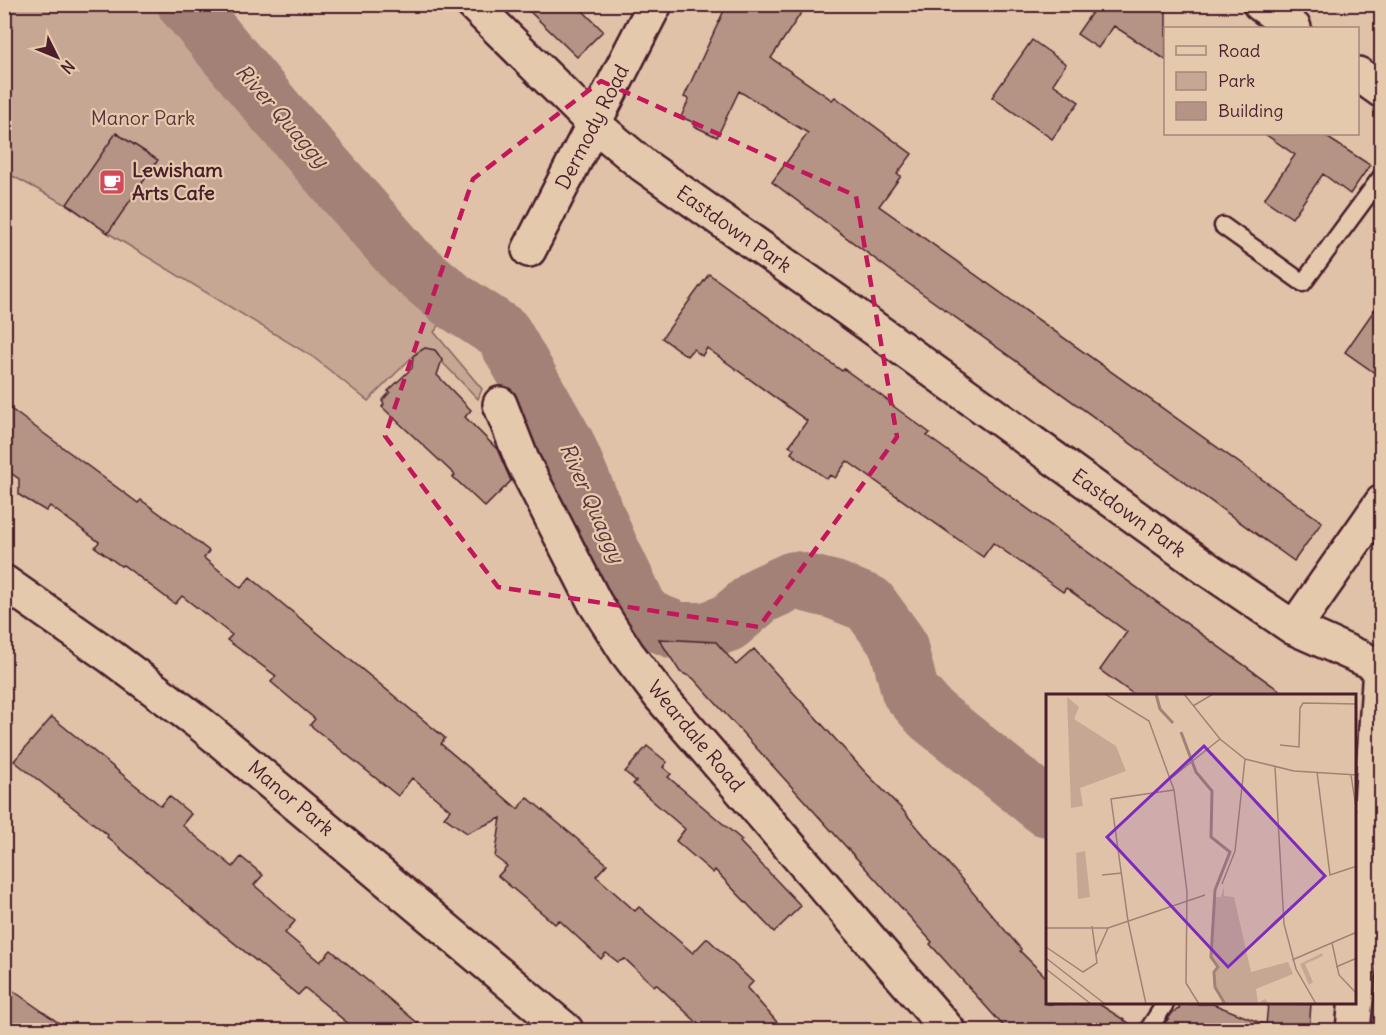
<svg xmlns="http://www.w3.org/2000/svg" width="1386" height="1035" font-family="Delius,sans-serif">
<style>
.green{fill:#c6a793;stroke:#88635f;stroke-width:1.5}
.lines{fill:none;stroke-linecap:round;stroke-linejoin:round}
.river{stroke:#a38176;stroke-width:58}
.building{fill:#b59485;stroke:#4a1f2b;stroke-width:1.5}
.lane-casing{stroke:#4a1f2b;stroke-width:21}
.street-casing{stroke:#4a1f2b;stroke-width:38}
.lane{stroke:#e5c9ad;stroke-width:16}
.street{stroke:#e5c9ad;stroke-width:33}
.marked{fill:none;stroke:#c2185b;stroke-width:4.5;stroke-dasharray:12 8;stroke-linejoin:round}
.labels{text-anchor:middle;stroke-width:4.5;stroke-linejoin:round;paint-order:stroke}
.park-label{font-size:20px;fill:#5d333b;stroke:#e5c9ad}
.street-label{font-size:20px;fill:#4a1f2b;stroke:#e5c9ad}
.poi-label{font-size:20px;font-weight:bold;fill:#4a1f2b;stroke:#e5c9ad;text-anchor:start}
.water-label{font-size:21px;font-style:italic;fill:#5c333a;stroke:#e5c9ad}
.inset-river{fill:none;stroke:#a38176;stroke-width:3}
.inset-road{fill:none;stroke:#a38176;stroke-width:1.5}
.view{fill:#7b2cbf;fill-opacity:0.15;stroke:#7b2cbf;stroke-width:3}
.inset-edge{fill:none;stroke:#4a1f2b;stroke-width:3}
</style>
<rect width="100%" height="100%" fill="#dfc2a8"/>
<filter id="ink" filterUnits="userSpaceOnUse"><feTurbulence type="fractalNoise" baseFrequency=".0167" numOctaves="2"/><feDisplacementMap in="SourceGraphic" scale="12" xChannelSelector="R" yChannelSelector="G"/><feConvolveMatrix kernelMatrix="1 2 1 2 8 2 1 2 1" color-interpolation-filters="sRGB"/></filter>
<g filter="url(#ink)">
<!-- green -->
<path class="green" d="M5,5H196C280,105 361,215 464,295L434,332L482,389L478,399L444,364L436,352L425,348L417,352L368,401L313,357L108,233L67,205L5,172Z"/>
<g class="lines">
<!-- river -->
<path class="river" d="M186,4L277,113L407,262L452,300L503,333L566,444L608,544L643,617L678,631H706L728,623L761,595L794,580L834,590L869,604L898,644L910,691L931,715L1047,808"/>
</g>
<!-- building -->
<path class="building" d="M522,4H576L603,31L577,57Z
M727,4H807L771,58L832,100L835,97L912,154L897,174L901,176L879,206L1322,522L1294,561L902,279L772,182L808,133L739,91L717,137L694,126L695,123L681,117L689,99L684,97Z
M1083,4H1166V60L1114,26L1098,48L1077,34L1093,11Z
M1032,40L1066,64L1053,84L1079,102L1052,139L992,97Z
M116,133L158,160L108,233L67,204Z
M1265,134H1322L1370,165L1350,194L1323,174L1292,218L1264,199L1295,155Z
M709,274L842,371L844,369L890,402L889,403L930,433L927,436L1287,696H1136L1100,670L1127,632L1066,588L1063,592L993,543L983,557L847,461L835,478L830,475L827,479L791,453L794,449L789,446L807,421L707,348L702,356L693,349L687,356L662,338Z
M1382,299V378L1345,352Z
M425,348L435,350L438,354L442,360L437,375L471,410L465,417L497,449L511,481L485,507L453,477L455,475L382,407L384,404L382,401L390,392L388,391L412,368L413,356Z
M4,404L138,503L141,500L181,529L209,551L204,558L241,588L250,577L445,738L441,744L518,809L527,797L607,864L596,876L635,911L639,907L693,953L707,938L753,982L747,988L784,1030H705L656,984L654,986L625,959L618,962L606,953L601,959L559,920L555,924L498,876L507,866L495,857L501,818L467,833L444,817L450,810L412,778L398,796L310,725L315,719L271,682L276,676L227,640L232,635L182,596L175,604L123,565L121,566L95,547L99,542L50,506L46,511L19,495V479L4,468Z
M659,639L716,642L736,665L754,649L865,772L901,808L1021,949L1020,951L1047,978V1004H1099L1138,1029V1030H1007L930,944L932,942L907,914L693,678L680,672Z
M52,717L161,806L169,796L191,814L182,825L233,867L241,857L263,875L254,885L295,921L285,933L320,962L331,950L426,1030H356L305,988L298,995L179,898L107,837L108,835L14,761Z
M647,746L667,762L663,767L671,774L668,777L742,840L740,842L801,906L774,932L715,870L713,873L676,841L685,829L633,784L636,781L625,772Z
M4,984L26,1000L69,1030H4Z
M1180,1004H1213L1266,1025L1268,1004H1311L1309,1030H1160L1173,1012L1179,1009Z"/>
<g class="lines">
<defs>
<path id="lane" d="M1223,226L1303,283L1382,176
M1148,1030L1165,1004"/>
<path id="street" d="M473,4L594,124L643,165L839,303L1210,571L1294,628L1382,667
M1260,4L1294,28
M1358,74L1382,91
M529,250L655,4
M500,404L522,460L595,603L627,653L660,696L948,1030
M4,582L111,657L202,725L566,1030
M1294,628L1382,502
M1353,1030L1363,926L1380,667"/>
</defs>
<!-- lane casing -->
<use href="#lane" class="lane-casing"/>
<!-- street casing -->
<use href="#street" class="street-casing"/>
<!-- lane -->
<use href="#lane" class="lane"/>
<!-- street -->
<use href="#street" class="street"/>
</g>
</g>
<!-- marked area -->
<path class="marked" d="M601,81L856,196L897,437L759,627L498,587L385,436L473,179Z"/>
<!-- icons -->
<defs>
<symbol id="cafe-square" viewBox="-11 -11 22 22"><rect x="-9" y="-9" width="18" height="18" rx="4" fill="#d1495b" stroke="#e5c9ad"/><path d="M-5.5-4.5H6V0H3Q3 3.5 0 3.5H-2.5Q-5.5 3.5-5.5 0ZM3-3.2v2h1.7v-2ZM-6 4.5H4V6H-6Z" fill="#fff"/></symbol>
</defs>
<g fill-rule="evenodd">
<use href="#cafe-square" x="97" y="167" width="30" height="30"/>
</g>
<g class="labels">
<!-- park labels -->
<g class="park-label">
<text x="143" y="125">Manor Park</text>
</g>
<!-- street labels -->
<g class="street-label">
<text transform="translate(592 127) rotate(-63)" y="7">Dermody Road</text>
<text transform="translate(734 229) rotate(35)" y="7">Eastdown Park</text>
<text transform="translate(1129 513) rotate(36)" y="7">Eastdown Park</text>
<text transform="translate(696 736) rotate(50)" y="7">Weardale Road</text>
<text transform="translate(291 798) rotate(40)" y="7">Manor Park</text>
</g>
<!-- poi labels -->
<g class="poi-label">
<text x="132" y="177">Lewisham<tspan x="132" dy="23">Arts Cafe</tspan></text>
</g>
<!-- water labels -->
<g class="water-label">
<text transform="translate(282 116) rotate(49)" y="7">River Quaggy</text>
<text transform="translate(592 503) rotate(66)" y="7">River Quaggy</text>
</g>
</g>
<!-- overview -->
<g transform="translate(1046 694)">
<rect width="310" height="310" fill="#dfc2a8"/>
<path d="M21,3L33,13L28,25L70,52L80,77L34,94L37,112L25,114ZM39,157L44,203L32,205L30,159ZM178,193V202L188,203L205,278L242,268L247,280L210,295L212,309L219,305L223,310H178L168,294L170,272L164,264L169,203H175ZM276,259L277,262L259,270L267,288L263,291L254,270Z" fill="#c6a793"/>
<path class="inset-river" d="M110,0L114,15L127,29M135,38L150,78L166,97L165,143L184,158L169,196L165,263L172,273L168,278L169,293L179,310"/>
<path class="inset-road" d="M59,0L103,27L128,96L141,198L140,289L153,310M138,0L174,45L199,65L248,77L311,81M147,12L167,0M234,51L253,53L254,14L257,9L311,10M229,73L238,230L250,275L270,310M271,78L284,181L311,172M305,81L311,120M124,85L174,45M56,181L76,179M176,190L189,157L199,65M0,234H62L159,201M286,249L293,281L311,300M0,253L37,278L51,269L46,232M50,261L62,234M0,264L59,310M246,266L311,238M290,273L311,264M0,275L45,310M100,310L82,227L65,105L128,96"/>
<path class="view" d="M158,52L279,182L182,273L61,143Z"/>
<rect width="310" height="310" class="inset-edge"/>
</g>
<!-- margin -->
<rect width="1386" height="1035" fill="none" stroke="#e5c9ad" stroke-width="24"/>
<rect x="12" y="12" width="1362" height="1011" fill="none" stroke="#4a1f2b" stroke-width="2" filter="url(#ink)"/>
<!-- legend -->
<rect x="1164" y="27" width="195" height="108" fill="#e5c9ad" stroke="#a78579" stroke-width="1.5"/>
<rect x="1176" y="46" width="30" height="9" fill="#e5c9ad" stroke="#a78579" stroke-width="1.5"/>
<text x="1218" y="57" font-size="18" fill="#4a1f2b">Road</text>
<rect x="1176" y="72" width="30" height="18" fill="#c6a793" stroke="#a78579" stroke-width="1.5"/>
<text x="1218" y="87" font-size="18" fill="#4a1f2b">Park</text>
<rect x="1176" y="102" width="30" height="18" fill="#b59485" stroke="#a78579" stroke-width="1.5"/>
<text x="1218" y="117" font-size="18" fill="#4a1f2b">Building</text>
<!-- north arrow -->
<g transform="translate(57 57) rotate(133)" stroke="#e5c9ad" stroke-width="4.5" paint-order="stroke">
<path d="M0-4.5L10 22L0 15L-10 22Z" fill="#4a1f2b"/>
<text y="-9" font-size="16" font-weight="bold" text-anchor="middle" fill="#4a1f2b">N</text>
</g>
</svg>
